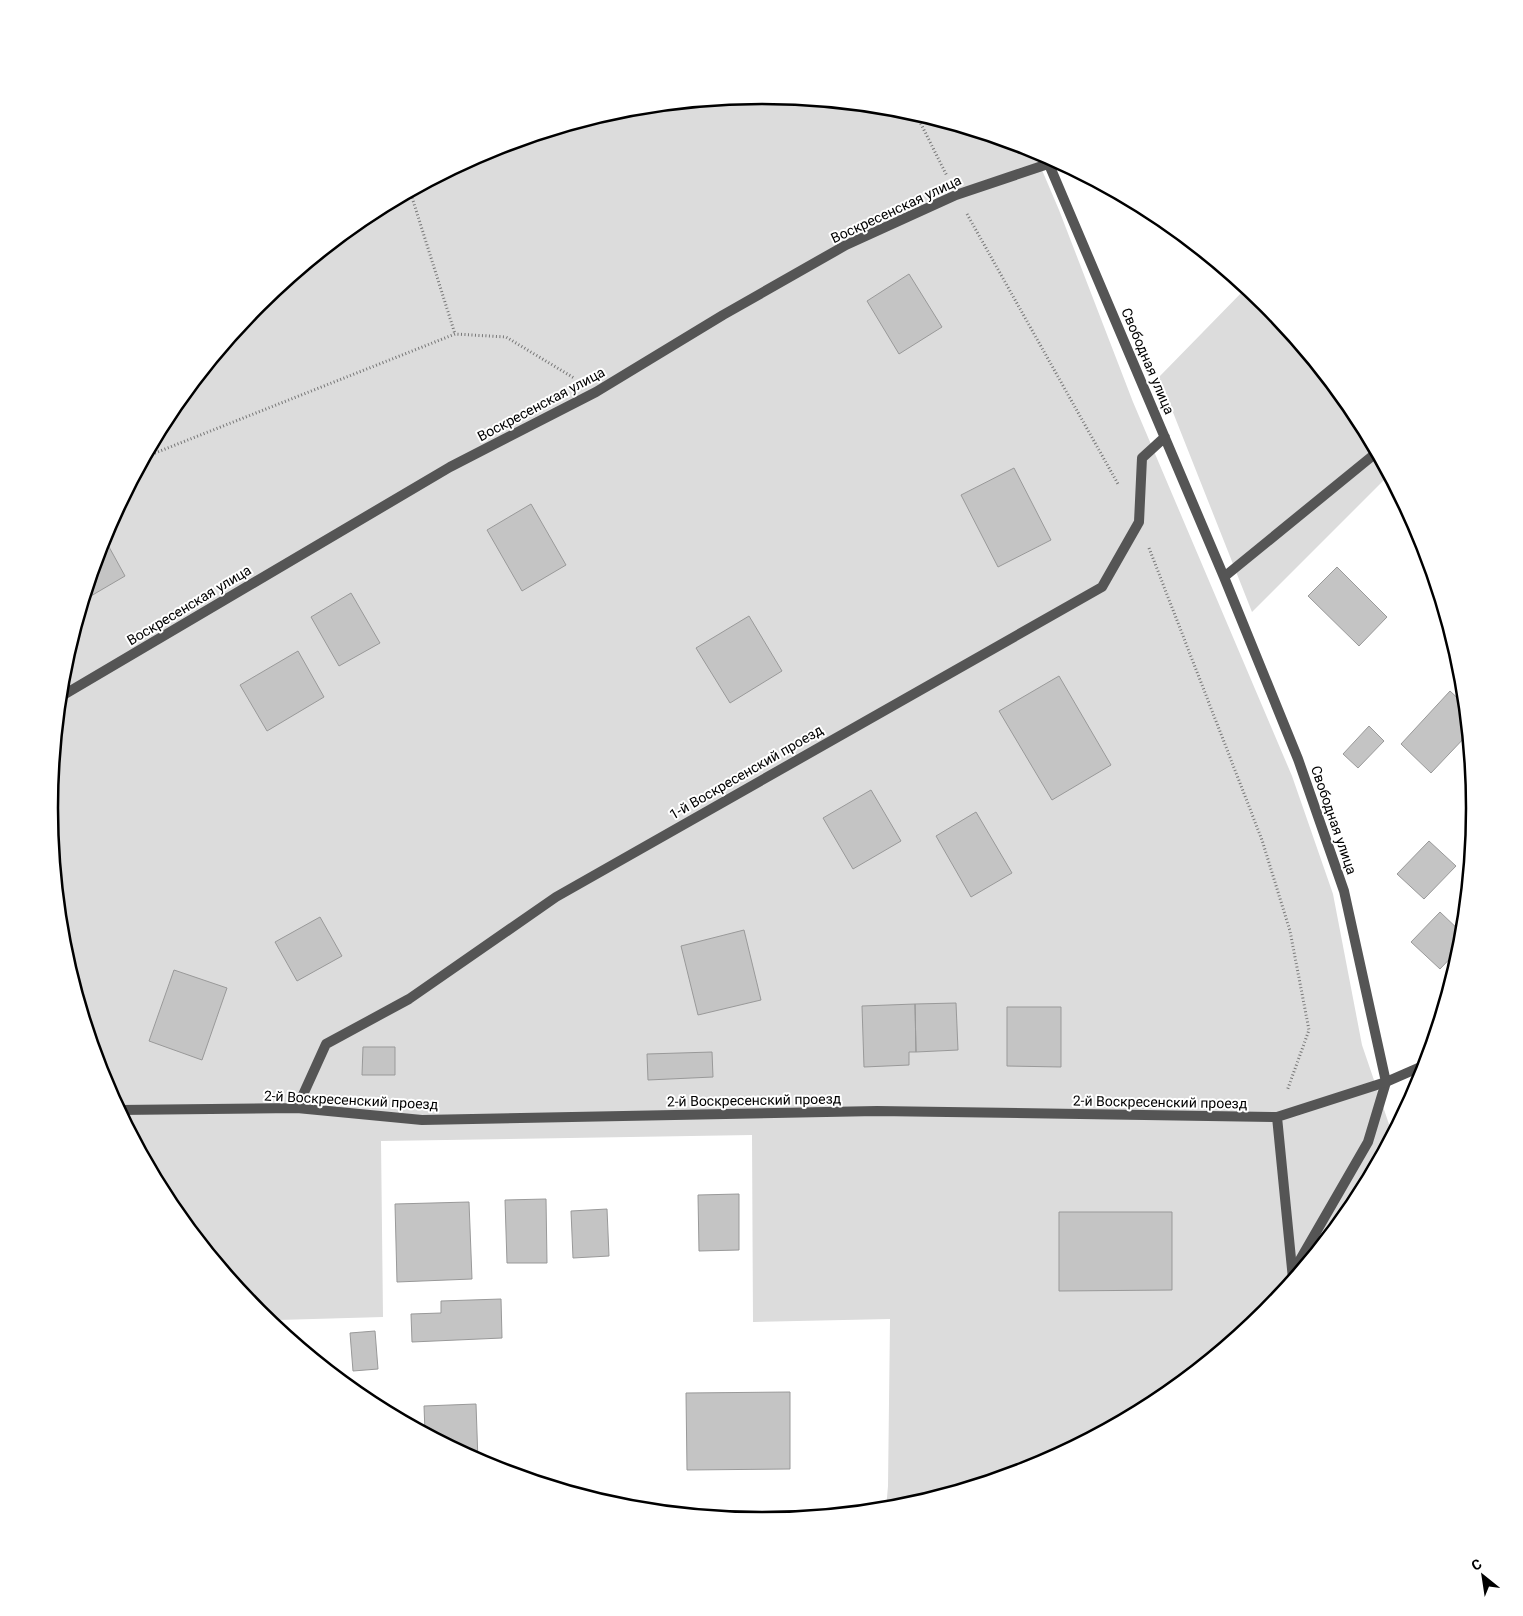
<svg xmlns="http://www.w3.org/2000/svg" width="1523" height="1616" font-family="Roboto,sans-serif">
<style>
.green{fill:#dcdcdc}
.building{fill:#c4c4c4;stroke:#999}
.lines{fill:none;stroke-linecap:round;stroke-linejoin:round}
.path{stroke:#777;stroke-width:3;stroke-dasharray:1 2.5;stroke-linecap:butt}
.service{stroke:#555;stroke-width:10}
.minor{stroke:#555;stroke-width:10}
.labels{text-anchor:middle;stroke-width:4;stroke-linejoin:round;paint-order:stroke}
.street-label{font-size:14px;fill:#000;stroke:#fff}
.rim{fill:none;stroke:#000;stroke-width:2.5}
</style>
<rect width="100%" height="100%" fill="#fff"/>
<!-- green -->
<path class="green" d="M762,95L901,109L1033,149L1059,210L1133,402L1292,776L1333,894L1362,1045L1392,1133L1354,1204L1265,1312L1157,1401L1034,1467L900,1507L886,1509L888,1486L890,1319L753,1322L752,1135L381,1141L383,1317L278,1320V1328L257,1312L169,1204L103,1080L62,947L49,808L63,669L103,535L169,412L258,304L366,215L489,149L623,109Z
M1246,288L1266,304L1354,412L1388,476L1252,612L1159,377Z"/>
<!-- building -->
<path class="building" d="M909,274L942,327L899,354L867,301Z
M1014,468L1051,540L998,567L961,495Z
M531,504L566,565L522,591L487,530Z
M103,536L125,576L84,600Z
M1337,567L1387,617L1359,646L1308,596Z
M351,593L380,643L339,666L311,617Z
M749,616L782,671L730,703L696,648Z
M298,651L324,697L267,731L240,685Z
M1059,676L1111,765L1052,800L999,711Z
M1450,691L1464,704L1467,735L1431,773L1401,744Z
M1369,726L1384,741L1358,768L1343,754Z
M871,790L901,841L853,869L823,818Z
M976,812L1012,873L971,897L936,836Z
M1429,841L1456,866L1424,899L1397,874Z
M1440,912L1462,933L1460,948L1440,969L1411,942Z
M320,917L342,956L297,981L275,942Z
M744,930L761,1000L698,1015L681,946Z
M174,970L227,988L202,1060L149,1041Z
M956,1003L958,1050L916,1052L915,1004Z
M915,1004L916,1052H909V1065L864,1067L862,1006Z
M1007,1007H1061V1067L1007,1066Z
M363,1047H395V1075H362Z
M712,1052L713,1077L648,1080L647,1054Z
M739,1194V1250L699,1251L698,1195Z
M546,1199L547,1263H507L505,1200Z
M469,1202L472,1279L397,1282L395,1204Z
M607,1209L609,1256L573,1258L571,1211Z
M1059,1212H1172V1290L1059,1291Z
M501,1299L502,1338L412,1342L411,1314L441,1313V1301Z
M375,1331L378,1369L353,1371L350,1333Z
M790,1392V1469L687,1470L686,1393Z
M476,1404L478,1461L425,1432L424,1406Z"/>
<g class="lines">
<!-- path -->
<path class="path" d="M916,114L947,176
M410,191L455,334
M967,214L1118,484
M145,457L455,334L506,337L574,378
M1149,548L1262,840L1290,931L1309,1030L1287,1091"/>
<!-- service -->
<path class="service" d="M1293,1272L1368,1142L1386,1082"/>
<!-- minor -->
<path class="minor" d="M1045,155L1224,577L1298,759L1344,891L1386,1082
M1224,577L1376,453
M60,697L450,467L596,392L723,315L846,245L956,195L1048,164
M297,1108L326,1044L409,999L556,897L1102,587L1139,522L1142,458L1165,437
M119,1110L297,1108L422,1120L877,1111L1277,1117L1386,1082L1425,1065
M1277,1117L1293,1279
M748,1519L774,1520"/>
</g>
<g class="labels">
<!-- street labels -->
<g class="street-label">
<text transform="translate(896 209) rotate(-25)" y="5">Воскресенская улица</text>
<text transform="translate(1148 361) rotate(67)" y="5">Свободная улица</text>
<text transform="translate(541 404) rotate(-28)" y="5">Воскресенская улица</text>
<text transform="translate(189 605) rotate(-31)" y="5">Воскресенская улица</text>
<text transform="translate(746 772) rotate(-30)" y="5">1-й Воскресенский проезд</text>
<text transform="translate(1334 820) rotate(71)" y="5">Свободная улица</text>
<text transform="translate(351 1100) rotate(3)" y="5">2-й Воскресенский проезд</text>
<text transform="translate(754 1100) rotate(-1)" y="5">2-й Воскресенский проезд</text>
<text transform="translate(1160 1102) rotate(1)" y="5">2-й Воскресенский проезд</text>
</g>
</g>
<!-- crop -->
<path d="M0 0H1523V1616H0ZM58 808a704 704 0 1 1 1408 0a704 704 0 1 1-1408 0Z" fill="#fff" fill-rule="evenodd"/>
<path class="rim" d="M58 808a704 704 0 1 1 1408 0a704 704 0 1 1-1408 0Z"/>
<!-- north arrow -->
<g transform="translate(1483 1576) rotate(330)" stroke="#ffffff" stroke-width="4" paint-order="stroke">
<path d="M0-4L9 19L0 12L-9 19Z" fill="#000000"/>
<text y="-8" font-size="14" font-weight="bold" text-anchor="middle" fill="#000000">С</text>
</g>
</svg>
